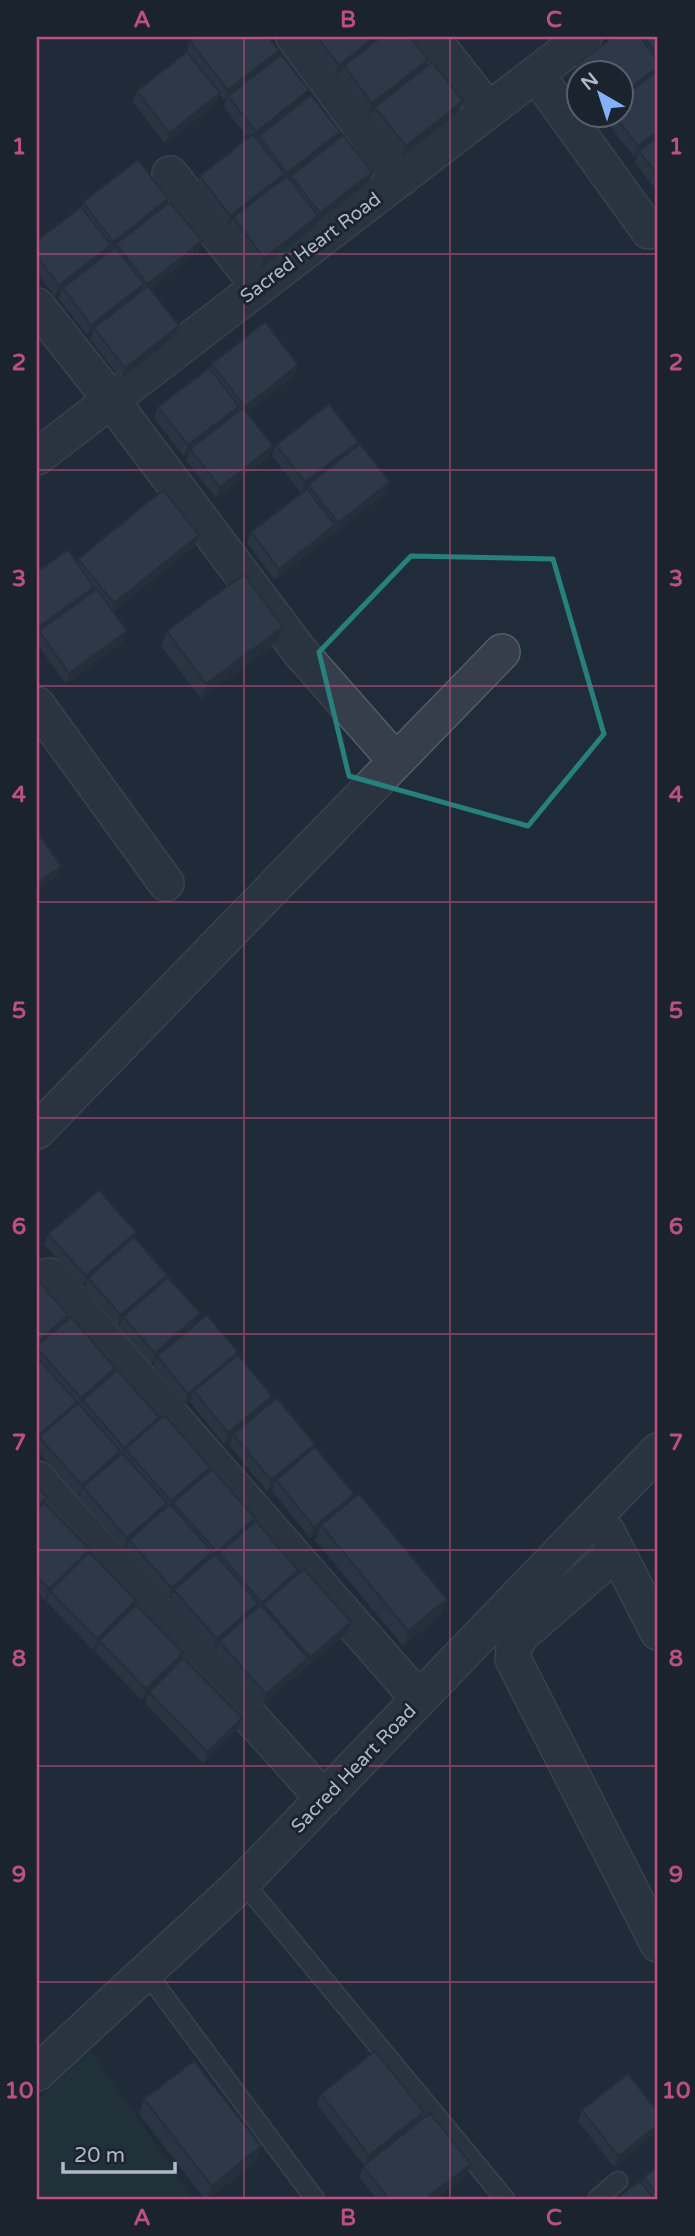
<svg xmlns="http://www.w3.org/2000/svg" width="695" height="2236" font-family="'Varela Round',sans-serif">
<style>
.green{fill:#23383b}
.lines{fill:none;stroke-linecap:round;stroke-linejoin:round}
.service-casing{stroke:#535c68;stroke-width:21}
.minor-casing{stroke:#535c68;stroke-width:38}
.service{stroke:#353e4a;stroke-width:18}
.minor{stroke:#353e4a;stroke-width:35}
.wall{fill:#34404d}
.shaded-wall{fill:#2b343e}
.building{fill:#3d4a59;stroke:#2b343e;stroke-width:2}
.marked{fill:none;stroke:#27807b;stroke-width:5;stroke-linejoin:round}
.grid{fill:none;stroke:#bc5080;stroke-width:2;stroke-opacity:0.55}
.labels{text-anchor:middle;stroke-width:6;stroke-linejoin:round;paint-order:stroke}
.street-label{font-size:19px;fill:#b0b9c6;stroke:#1b232f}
.neatline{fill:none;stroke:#bc5080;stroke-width:2.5}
.grid-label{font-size:23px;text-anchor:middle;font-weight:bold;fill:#bc5080}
</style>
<rect width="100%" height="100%" fill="#212c3a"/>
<!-- green -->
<path class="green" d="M91,2051L193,2199H37V2101Z"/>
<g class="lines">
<defs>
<path id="service" d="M243,1882L505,2199
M146,1972L315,2199
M597,2199L618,2181"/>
<path id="minor" d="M294,37L400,179
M431,37L488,110
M536,74L649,231
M170,174L259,286
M37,306L111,400L301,653L396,761
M37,457L584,37
M37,705L166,883
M37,1131L502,652
M49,1276L419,1699
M37,1479L324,1799
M607,1532L658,1632
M617,1552L521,1635L514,1647L513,1659L658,1944
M37,2073L243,1882L658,1451"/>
</defs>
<!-- service casing -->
<use href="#service" class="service-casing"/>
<!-- minor casing -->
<use href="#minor" class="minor-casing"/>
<!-- service -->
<use href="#service" class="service"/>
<!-- minor -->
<use href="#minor" class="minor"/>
</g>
<!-- wall -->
<path class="wall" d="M307,37H410L425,68L459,112L402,157L371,118L375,109L368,114L340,77L342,70L335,76L306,39Z
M613,37H658V193L635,162L638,154L634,157L605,119L606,116H621V74H579V83L573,75L577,64Z
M190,41L279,50L275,59L305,100L337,139L372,172L368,183L316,223L315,227L260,269L229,228L231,223L226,227L196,187L200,176L248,138L224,107L227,98L224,100L219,95L216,104L165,144L133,102L137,91L186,52Z
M83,202L165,206L202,241L198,252L150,289L179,326L175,336L121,379L90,339L93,331L87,335L59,299L61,291L55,296L37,273V241L81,207Z
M212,364L298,365L294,376L247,413L273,446L269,457L216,498L186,460L189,452L184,456L154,418L158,407L210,369Z
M358,442L355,448L390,482L386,493L334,534L332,533L331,536L275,580L247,543L251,532L301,493L272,456L276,445Z
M195,546L113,612L123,642L66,684L37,644V572L77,562L78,559Z
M167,631L277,642L201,699L161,646Z
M48,1234L134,1238L165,1281L200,1313L196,1324L238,1352L237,1356L272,1396L270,1403L315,1444L313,1449L354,1494L352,1499L447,1599L441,1614L403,1646L315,1540L319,1531L310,1538L272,1491L274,1486L267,1491L229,1445L232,1438L224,1444L190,1402L191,1399L184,1404L153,1367L156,1360L151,1364L119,1328L121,1322L117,1326L84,1289L86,1283L82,1287L44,1244Z
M37,1279L68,1315L67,1320L115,1368L113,1373L158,1420L210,1467L208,1473L255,1518L252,1524L347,1633L306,1668L305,1667L304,1669L262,1705L215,1652L217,1647L213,1650L170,1601L172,1595L168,1599L125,1551L128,1545L123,1548L79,1498L81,1493L78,1496L37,1450Z
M37,1486L47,1497L44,1503L88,1553L136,1600L134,1607L238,1729L203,1763L145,1703L148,1694L142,1700L95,1652L98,1645L93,1650L46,1601L48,1598L45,1600L37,1592Z
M321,2094L421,2120L467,2175L435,2199H377L359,2177L364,2165L317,2105Z
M144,2099L256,2161L208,2199H205L139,2114Z
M582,2110L658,2112L614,2167L578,2121Z
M658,2166V2199H616L642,2183L644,2177Z"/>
<!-- shaded-wall -->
<path class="shaded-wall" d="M375,37H385L344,66L342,70L335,76L339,65Z
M279,50L275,61L228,96L224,100L228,90Z
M428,60L424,71L375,107V109L368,114L372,103Z
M658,67V72L621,103V95Z
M309,90L305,101L252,142L256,132Z
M220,93L216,104L165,144L169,133Z
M463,101L459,112L402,157L406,146Z
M658,131V138L639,151L638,154L634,157L638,146Z
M340,132L336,143L291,176L289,179L283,184L287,173Z
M372,172L368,183L316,223L315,227L260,269L264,258L318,216L320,213Z
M284,174L280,185L233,217L231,223L226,227L230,216Z
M168,199L164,210L116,244L115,247L109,253L113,242Z
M202,241L198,252L144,294L148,284Z
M111,245L107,256L63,288L61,291L55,296L59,285Z
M144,284L140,294L94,328L93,331L87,335L91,325Z
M179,326L175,336L121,379L125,368Z
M298,365L294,376L241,418L245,407Z
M239,406L235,417L190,449L189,452L184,456L188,445Z
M358,442L354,453L308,485L307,489L301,493L305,482Z
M273,446L269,457L216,498L220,487Z
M390,482L386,493L334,534L338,523Z
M335,525L331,536L275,580L279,569Z
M199,535L195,546L110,614L114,603Z
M94,587L90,598L39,631L37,636V628Z
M283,627L277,642L201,699L206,684Z
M127,631L123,642L66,684L69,673Z
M61,866L57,877L37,891V883Z
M136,1232L132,1243L88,1278L86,1283L82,1287L86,1276Z
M167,1275L163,1286L123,1317L121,1322L117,1326L121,1315Z
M200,1313L196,1324L157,1356L156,1360L151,1364L155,1353Z
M68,1315L65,1326L37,1348V1343Z
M238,1352L234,1363L194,1391L191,1399L184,1404L188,1394Z
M115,1368L111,1379L83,1400L80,1406L77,1409L81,1398Z
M272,1396L268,1407L233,1434L232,1438L224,1444L228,1433Z
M77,1402L73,1413L39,1437L37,1443L38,1436Z
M159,1417L155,1428L125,1449L123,1456L120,1459L124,1448Z
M315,1444L311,1454L276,1480L274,1486L267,1491L271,1480Z
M120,1451L116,1462L83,1487L81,1493L78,1496L82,1485Z
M210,1467L206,1478L173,1503L171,1509L167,1512L171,1501Z
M354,1494L350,1505L321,1525L319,1531L310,1538L314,1527Z
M47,1497L43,1508L37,1514V1507Z
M167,1503L163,1514L129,1540L128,1545L123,1548L127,1538Z
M255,1518L251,1529L219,1553L217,1559L213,1563L217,1552Z
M90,1550L86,1561L50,1591L48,1598L45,1600L49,1589Z
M212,1552L208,1563L174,1590L172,1595L168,1599L172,1588Z
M298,1570L294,1581L263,1604L261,1611L258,1614L262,1603Z
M447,1599L441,1614L403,1646L408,1631Z
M136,1600L132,1611L99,1641L98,1645L93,1650L97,1639Z
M258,1603L254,1614L219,1641L217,1647L213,1650L217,1639Z
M351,1622L347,1633L306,1668L310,1657Z
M183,1653L179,1664L142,1700L146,1689Z
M308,1658L304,1669L262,1705L266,1694Z
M242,1718L238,1729L203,1763L207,1752Z
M424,2112L420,2123L365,2166L369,2155Z
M658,2125V2132L614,2167L618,2156Z
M261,2146L256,2161L207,2199L212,2186Z
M471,2164L467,2175L435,2199H425Z"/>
<!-- building -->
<path class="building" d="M195,37H268L279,50L228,90L190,41Z
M317,37H375L339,65Z
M381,37H410L428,60L372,103L344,66Z
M613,37H640L658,61V67L621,95V74H584L577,64Z
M644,37H658V55Z
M187,52L220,93L169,133L137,91Z
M281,55L309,90L256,132L228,96Z
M432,62L463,101L406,146L375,107Z
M658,70V131L638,146L615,116H621V99Z
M311,95L340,132L287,173L259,136Z
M253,134L284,174L230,216L200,176Z
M343,135L372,172L320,213L291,176Z
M658,136V176L639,151Z
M138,160L168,199L113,242L83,202Z
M287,176L318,216L264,258L233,217Z
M170,202L202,241L148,284L116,244Z
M81,207L111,245L59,285L37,257V241Z
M115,247L144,284L91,325L63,288Z
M148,286L179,326L125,368L94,328Z
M265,322L298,365L245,407L212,364Z
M209,368L239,406L188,445L158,407Z
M329,404L358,442L305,482L276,445Z
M243,408L273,446L220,487L190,449Z
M360,444L390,482L338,523L308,485Z
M307,489L335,525L279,569L251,532Z
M163,490L199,535L114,603L78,559Z
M68,550L94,587L37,628V572Z
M244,574L283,627L206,684L167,631Z
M97,589L127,631L69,673L39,631Z
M37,832L61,866L37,883Z
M99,1190L136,1232L86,1276L48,1234Z
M134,1237L167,1275L121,1315L88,1278Z
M168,1277L200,1313L155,1353L123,1317Z
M37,1279L68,1315L37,1343Z
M207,1315L238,1352L188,1394L157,1356Z
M71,1317L115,1368L81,1398L37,1348V1346Z
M238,1355L272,1396L228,1433L194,1391Z
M37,1357L77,1402L38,1436L37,1434Z
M117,1370L159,1417L124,1448L83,1400Z
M277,1398L315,1444L271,1480L233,1434Z
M78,1403L120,1451L82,1485L39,1437Z
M164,1415L210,1467L171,1501L125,1449Z
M315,1447L354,1494L314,1527L276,1480Z
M122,1453L167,1503L127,1538L83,1487Z
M212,1469L255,1518L217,1552L173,1503Z
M37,1486L47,1497L37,1507Z
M359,1494L447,1599L408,1631L321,1525Z
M44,1503L90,1550L49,1589L37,1577V1510Z
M170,1504L212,1552L172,1588L129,1540Z
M256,1521L298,1570L262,1603L219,1553Z
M89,1552L136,1600L97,1639L50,1591Z
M215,1554L258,1603L217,1639L174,1590Z
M304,1569L351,1622L310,1657L263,1604Z
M136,1605L183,1653L146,1689L99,1641Z
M261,1605L308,1658L266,1694L219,1641Z
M183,1658L242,1718L207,1752L149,1692Z
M375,2051L424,2112L369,2155L321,2094Z
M194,2061L261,2146L212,2186L144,2099Z
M628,2074L658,2112V2125L618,2156L582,2110Z
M430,2113L471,2164L425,2199H389L363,2166Z
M658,2166V2195L644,2177Z
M640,2181L654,2199H616Z"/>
<!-- marked area -->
<path d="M0 0H695V2236H0ZM411,556L553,559L604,734L528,826L349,776L319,652Z" fill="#212c3a" fill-opacity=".55" fill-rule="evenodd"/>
<path class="marked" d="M411,556L553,559L604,734L528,826L349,776L319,652Z"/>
<!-- grid -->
<path class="grid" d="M244,37V2199M450,37V2199M37,254H658M37,470H658M37,686H658M37,902H658M37,1118H658M37,1334H658M37,1550H658M37,1766H658M37,1982H658"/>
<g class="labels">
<!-- street labels -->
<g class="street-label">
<text transform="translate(310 247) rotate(-37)" y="7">Sacred Heart Road</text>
<text transform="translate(353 1768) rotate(-46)" y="7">Sacred Heart Road</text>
</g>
</g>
<!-- border -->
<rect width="695" height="2236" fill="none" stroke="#1b232f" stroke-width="77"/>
<!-- north arrow -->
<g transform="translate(600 94) rotate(321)"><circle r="33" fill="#1b232f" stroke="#575f6b" stroke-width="2"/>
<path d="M0-5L12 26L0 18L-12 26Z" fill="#83b0f8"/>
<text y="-10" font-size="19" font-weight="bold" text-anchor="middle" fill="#b0b9c6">N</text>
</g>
<!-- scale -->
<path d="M63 2162v10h112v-10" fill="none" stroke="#b0b9c6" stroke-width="3.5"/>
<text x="74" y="2162" font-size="21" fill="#b0b9c6" stroke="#1b232f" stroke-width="5" paint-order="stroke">20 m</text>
<rect x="38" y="38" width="618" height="2160" class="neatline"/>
<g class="grid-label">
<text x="142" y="27">A</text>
<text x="348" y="27">B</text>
<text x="554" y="27">C</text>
<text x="19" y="154">1</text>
<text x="676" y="154">1</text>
<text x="19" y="370">2</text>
<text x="676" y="370">2</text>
<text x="19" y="586">3</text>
<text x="676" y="586">3</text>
<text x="19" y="802">4</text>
<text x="676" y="802">4</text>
<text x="19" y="1018">5</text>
<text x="676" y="1018">5</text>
<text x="19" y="1234">6</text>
<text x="676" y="1234">6</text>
<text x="19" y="1450">7</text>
<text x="676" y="1450">7</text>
<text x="19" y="1666">8</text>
<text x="676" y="1666">8</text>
<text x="19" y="1882">9</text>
<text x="676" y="1882">9</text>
<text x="19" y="2098">10</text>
<text x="676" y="2098">10</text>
<text x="142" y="2225">A</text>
<text x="348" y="2225">B</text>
<text x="554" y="2225">C</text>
</g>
</svg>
